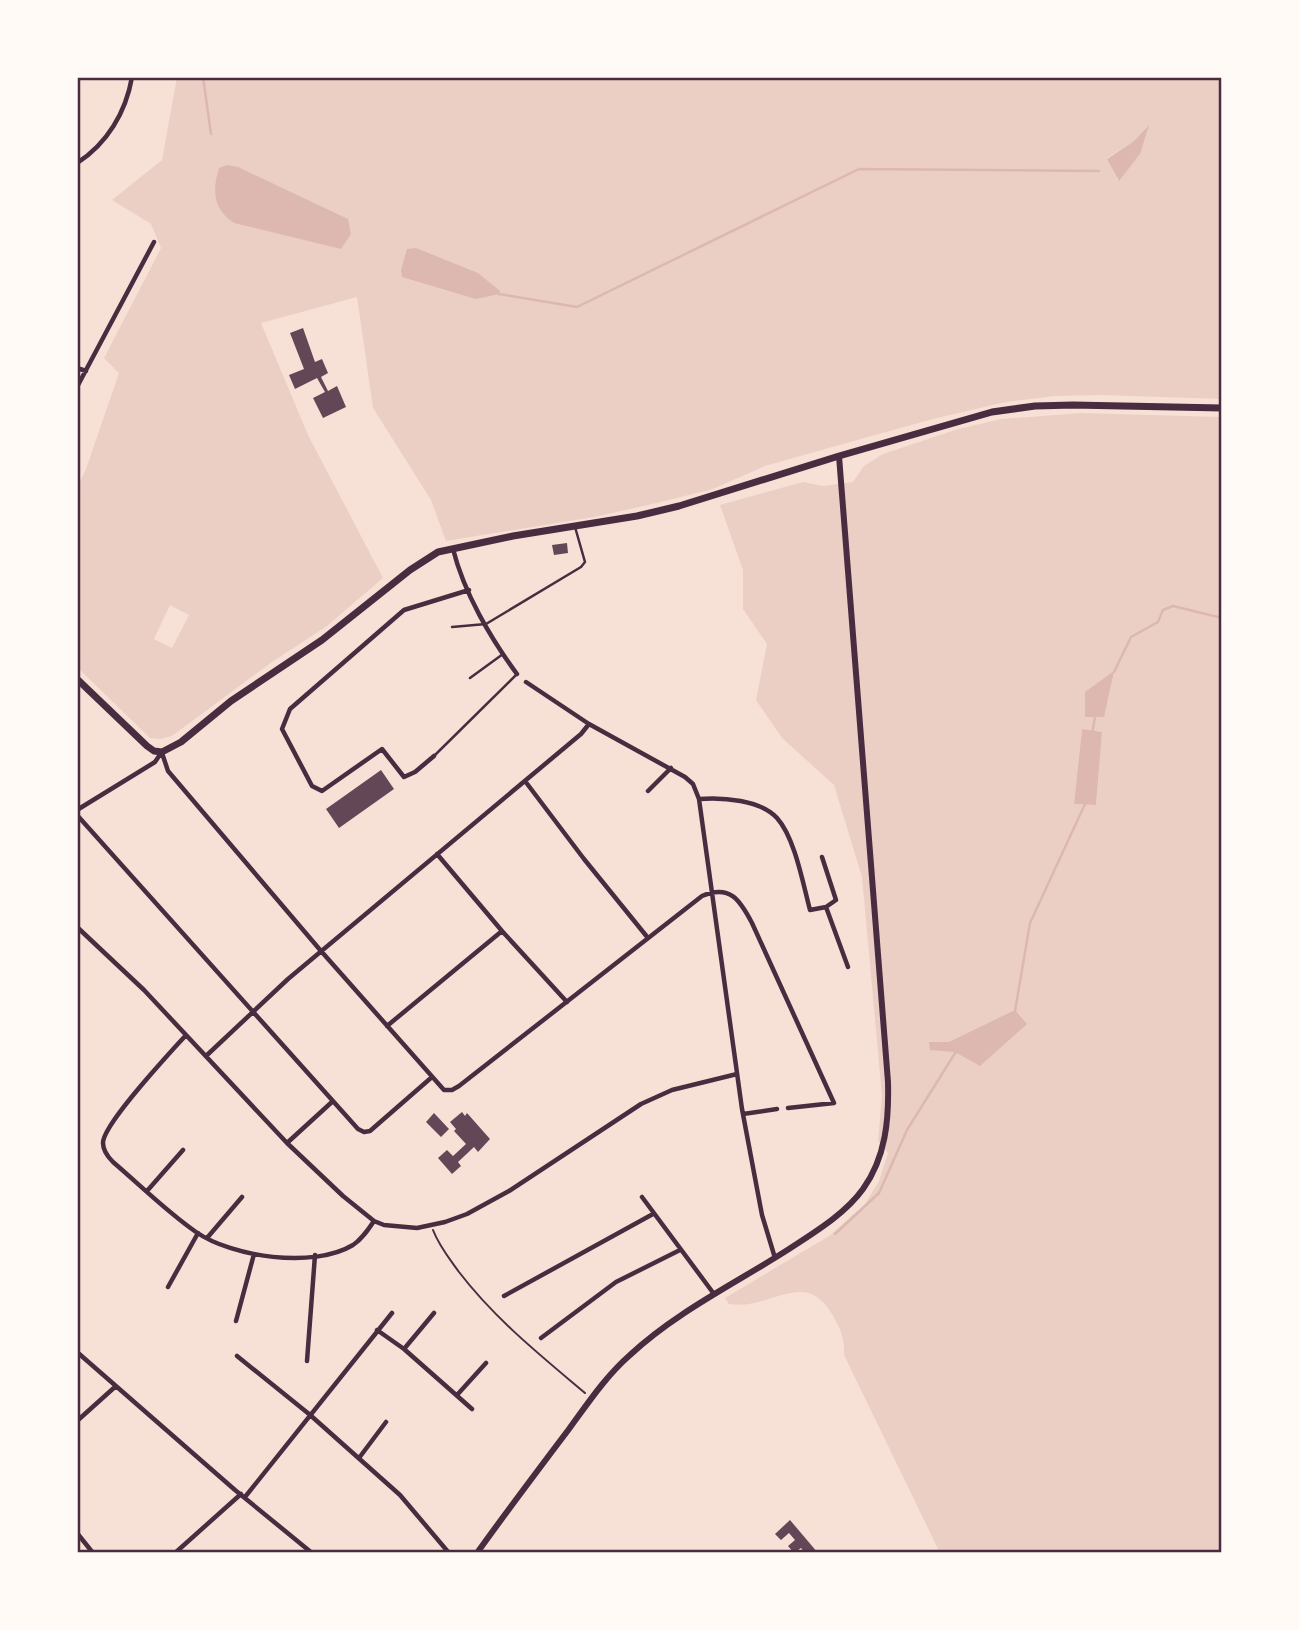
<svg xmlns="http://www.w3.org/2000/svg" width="1299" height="1630" font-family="'Source Sans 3',sans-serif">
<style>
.green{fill:#ebcfc5;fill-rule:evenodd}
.water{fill:#dcb8b0}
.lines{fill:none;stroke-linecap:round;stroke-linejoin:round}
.stream{stroke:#dcb8b0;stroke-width:2.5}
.building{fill:#644757}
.path{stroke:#4a2c40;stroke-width:2}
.service{stroke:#4a2c40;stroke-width:2.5}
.minor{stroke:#4a2c40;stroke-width:4.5}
.tertiary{stroke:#4a2c40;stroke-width:6}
.secondary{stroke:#4a2c40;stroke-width:7}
.neatline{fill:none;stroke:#4a2c40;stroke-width:2.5}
</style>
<rect width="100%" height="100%" fill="#f7e1d7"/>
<!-- green -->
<path class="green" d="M177,77H1222V399L1100,395L1055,396L1006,402L933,419L843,444L765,466L713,489L657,503L594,517L446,541L431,500L373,408L357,297L261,323L308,435L383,578L327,626L272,662L172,736L160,739L150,738L77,667V488L86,469L119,373L104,358L161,248L151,224L112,200L162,160ZM1148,126L1118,180L1107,158L1134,141ZM238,167L347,219L351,234ZM170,605L189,615L172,648L154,639Z
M1081,413L1222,417V1553H940L844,1355C845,1338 840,1328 832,1314C804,1267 771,1311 729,1304L725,1298L829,1236L865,1204L879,1181L888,1153L878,1141L882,1096L862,877L834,785L782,738L756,700L767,644L743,609V570L720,505L803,482L823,486L853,482L864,466L883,454L958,429L1001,419ZM1082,730L1102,732L1096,805L1074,804Z"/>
<!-- water -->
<path class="water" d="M1149,125L1140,154L1119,181L1107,159L1134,141Z
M227,165L238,167L348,219L351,234L341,249L234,223C213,208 212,192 219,168Z
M416,248L478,273L500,291L499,294L476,299L402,277L401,270L407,249Z
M1114,671L1104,717H1085V692Z
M1082,729L1102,732L1096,805L1074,804Z
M1015,1010L1027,1024L980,1066L955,1052L930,1050L929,1042H949Z"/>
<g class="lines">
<!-- stream -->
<path class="stream" d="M203,77L211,134
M499,294L577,307L859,169L1099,171
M1114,672L1131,637L1158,622L1163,610L1173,606L1222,618
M1092,734L1095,717
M1015,1011L1030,923L1085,804
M835,1234L879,1193L907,1130L957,1050"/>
</g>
<!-- building -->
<path class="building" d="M303,328L315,362L322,359L328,373L321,377L328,391L337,386L346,407L323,418L313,398L325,392L317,378L295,389L289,375L304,369L290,333Z
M567,543L568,553L554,555L552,545Z
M381,770L394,789L339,828L326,809Z
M462,1112L465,1116L467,1113L490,1139L478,1152L474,1147L458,1162L461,1166L452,1174L438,1158L447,1150L453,1156L466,1144L454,1131L456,1129L450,1122Z
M434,1113L449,1129L441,1137L426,1122Z
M790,1520L818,1553H805L801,1548L794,1553L788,1546L795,1540L789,1533L781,1540L775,1534Z"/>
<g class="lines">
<!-- path -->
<path class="path" d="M433,1230C439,1246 449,1258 459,1272C495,1319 540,1355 585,1393"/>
<!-- service -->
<path class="service" d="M452,627L486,624L581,567L585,562L575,527
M470,678L503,654
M435,755L517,674"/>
<!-- minor -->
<path class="minor" d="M77,163C107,144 126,112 132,77
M77,368L86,371
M77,387L154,242
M453,549C464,593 491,639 517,674
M526,682L589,724L685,777L693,784L699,799L742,1109L762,1215L775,1258
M162,753L168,771L321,951L444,1090H452L459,1086L702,896C730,884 740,900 752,923L834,1103L788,1108
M434,756L415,772L404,777L382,749L322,791L312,786L282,729L290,709L404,610L469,590
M525,781L584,859L648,938
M648,791L671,768
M699,799C722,797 761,800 777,818C795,838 803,884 810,910L826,907L836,900L822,857
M77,810L155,762L161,753
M77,815L358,1129L364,1132L370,1131L432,1077
M437,854L502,931L567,1002
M826,907L848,967
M77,927L144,990L287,1143L343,1196L374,1221L384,1225L417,1228L445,1222L467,1214L509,1191L641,1104L672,1090L737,1074
M387,1026L502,931
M186,1035C170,1053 103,1124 103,1143C103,1150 108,1157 113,1162C140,1185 167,1212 196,1232C232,1257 313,1269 353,1245C362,1239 368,1230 374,1221
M206,1056L288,979L581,734L589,724
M743,1114L777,1109
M287,1143L333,1101
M147,1191L183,1150
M642,1197L714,1294
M207,1238L242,1197
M168,1287L198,1233
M504,1296L653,1214
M236,1321L254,1254
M377,1330L404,1349L472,1409
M541,1338L616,1282L680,1250
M404,1349L434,1313
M77,1352L235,1490L312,1553
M237,1356L309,1414L400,1495L449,1553
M307,1361L315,1255
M457,1395L486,1363
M77,1421L116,1386
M359,1458L386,1422
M245,1497L392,1313
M77,1533L93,1553
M175,1553L241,1494"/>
<!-- tertiary -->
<path class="tertiary" d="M477,1553C507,1511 538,1470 569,1429C588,1403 606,1376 630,1355C676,1312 736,1283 789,1249C815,1232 845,1214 863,1189C886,1157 889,1119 888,1082L839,456"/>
<!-- secondary -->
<path class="secondary" d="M77,679L147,746L154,751L162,752L181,742L231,701L322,640L410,570L438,552L513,536L637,516L679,506L839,456L992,412L1035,406L1073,405L1222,408"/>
</g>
<!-- border -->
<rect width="1299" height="1630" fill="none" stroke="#fffaf5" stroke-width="158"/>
<rect x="79" y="79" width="1141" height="1472" class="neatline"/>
</svg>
